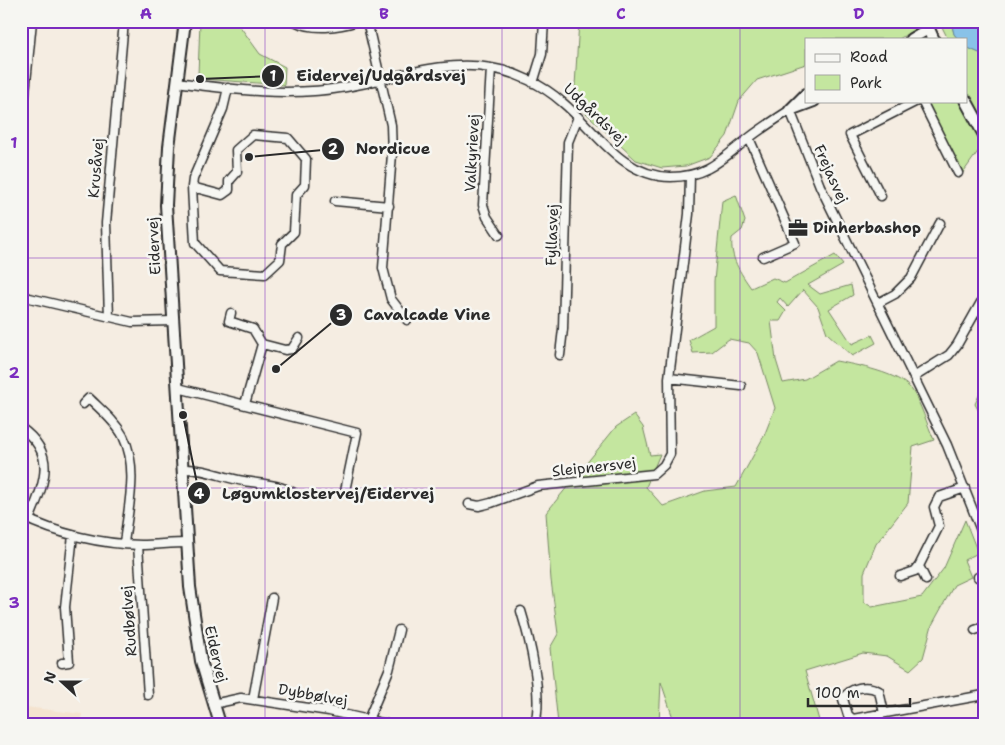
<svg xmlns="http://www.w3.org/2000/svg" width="1005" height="745" font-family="'Shantell Sans',sans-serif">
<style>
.built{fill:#f4e3cf}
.green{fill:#c4e69f;stroke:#788865}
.water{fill:#89c2e8;stroke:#63869c}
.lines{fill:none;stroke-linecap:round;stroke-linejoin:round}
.minor-casing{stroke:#2b2b2b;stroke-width:11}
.tertiary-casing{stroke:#2b2b2b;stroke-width:14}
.secondary-casing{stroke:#2b2b2b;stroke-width:15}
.minor{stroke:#f6f6f2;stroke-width:8}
.tertiary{stroke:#f6f6f2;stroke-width:10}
.secondary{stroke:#f6f6f2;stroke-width:11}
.grid{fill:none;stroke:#7b2cbf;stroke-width:1;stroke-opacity:0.55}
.labels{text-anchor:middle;stroke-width:5;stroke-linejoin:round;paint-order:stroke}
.street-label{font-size:15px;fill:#2b2b2b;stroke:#f6f6f2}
.poi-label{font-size:15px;font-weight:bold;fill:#2b2b2b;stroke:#f6f6f2;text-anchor:start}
.leader{fill:none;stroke:#2b2b2b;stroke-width:2}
.callout-dot{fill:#2b2b2b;stroke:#f6f6f2;stroke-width:2}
.mark-label{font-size:15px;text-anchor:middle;font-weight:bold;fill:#fff}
.callout-label{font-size:16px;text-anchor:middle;font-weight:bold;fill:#2b2b2b;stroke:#f6f6f2;stroke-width:5;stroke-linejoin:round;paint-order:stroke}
.neatline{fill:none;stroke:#7b2cbf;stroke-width:2}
.grid-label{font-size:16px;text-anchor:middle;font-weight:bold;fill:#7b2cbf}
</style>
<rect width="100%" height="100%" fill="#f5ede2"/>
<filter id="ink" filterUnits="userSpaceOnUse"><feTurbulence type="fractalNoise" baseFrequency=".02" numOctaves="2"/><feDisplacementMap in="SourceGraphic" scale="10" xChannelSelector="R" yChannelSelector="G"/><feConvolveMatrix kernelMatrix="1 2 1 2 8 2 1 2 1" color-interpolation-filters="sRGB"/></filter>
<g filter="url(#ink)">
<!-- built -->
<path class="built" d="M26,707L82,714L80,724H21V714Z"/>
<!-- green -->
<path class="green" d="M200,21H236L260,54L285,67L284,85L202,79V75H198Z
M579,21H929L899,39H806V64L757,80L739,101L727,136L710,157L686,166L662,168L636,160L574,102Z
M939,21H951L954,34L958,39H945L947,37Z
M966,47L984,55V143L962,174L923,101H966Z
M736,195L745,221L742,230L732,238C730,258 740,272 751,288L773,278L785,283L835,255L843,265L808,285L820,294L851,285L853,295L829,309L852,344L872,335L876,343L852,356L827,333L818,307L803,290L788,307L780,298L777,302L786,311L780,321H771L776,360L783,383L805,379L836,361C856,365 900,373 912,390C921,404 927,424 934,440L913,447L908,503L876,544L864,573V602L872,607L922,597L944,568L965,520L978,553L964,560L971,577L954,585L932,625L923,658L910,670L887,656L863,653L805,671L820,724H675L661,682L659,724H558L550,648L558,634L551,580L546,513L616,427L634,415L643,427L650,455L660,454L646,487L663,506L705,491L736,487L764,436L775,408L758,353L749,343L729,339L712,352L693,353L689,340L714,326V281L722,201Z
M984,384V421L975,404Z"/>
<!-- water -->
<path class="water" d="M951,21H984V55L966,47V39H958L954,34Z"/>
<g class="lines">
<defs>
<path id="minor" d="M294,21C313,31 339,27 358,21
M367,21L391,125L392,154L383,268L391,299L407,320
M491,68L483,205L487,217L499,235
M177,82C232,90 291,97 346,87C394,79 442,59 491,68C516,72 543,85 562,102C596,130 621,177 671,177C707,177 723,158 749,138C762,128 776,119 790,110L820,186L947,445L984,538
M533,83L542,54L544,21
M922,101L958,173
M21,134L32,21
M749,138L795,243L763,257
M192,187L222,195L229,190V181L237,172L236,150L253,135L288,138L306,159L305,185L296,195L294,232L282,244L280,260L265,274L220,271L195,243L192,187L193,179L223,109L228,88
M881,196L850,135L917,101
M335,201L389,206
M21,296L132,322L173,321
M878,303L895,294L911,278L940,223
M231,313L229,321L253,329L262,344L245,404
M109,317L106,223L124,21
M262,344L285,350L292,349L299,338
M560,355L563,329L568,142L578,117
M914,377L949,355L957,345L984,297
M669,378L741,386
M178,388L357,433L345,491
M83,404L89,398C101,410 115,421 123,436C139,468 128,509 124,543
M21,428C59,455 43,485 29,520
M183,469C205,468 223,478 244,481C261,484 279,484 294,493
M469,504L479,506L491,503L538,486L654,474L664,465L670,454L669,378L689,214L690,175
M21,516C57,534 101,544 141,545C156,545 171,543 187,543
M138,545L148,695
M919,566L926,580
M900,576L915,571L919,566L939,526L934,507L939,497L965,488
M978,577H984
M521,611C530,640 543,695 535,724
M975,630L984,627
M62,663L69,662L65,607L73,535
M253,699L272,598
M213,704L241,698L329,711L387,724
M884,713L879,691C867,684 850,687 843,699L848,715L853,719L984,695
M368,720L389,670L399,630"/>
<path id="tertiary" d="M185,21L169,147L166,205L190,587L201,661L220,724
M911,39L928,29
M790,110L814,101
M790,110L806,94"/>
<path id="secondary" d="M925,21L933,39
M966,101L984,134"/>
</defs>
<!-- minor casing -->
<use href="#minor" class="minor-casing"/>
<!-- tertiary casing -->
<use href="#tertiary" class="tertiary-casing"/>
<!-- secondary casing -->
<use href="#secondary" class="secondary-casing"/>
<!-- minor -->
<use href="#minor" class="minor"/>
<!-- tertiary -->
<use href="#tertiary" class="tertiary"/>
<!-- secondary -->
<use href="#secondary" class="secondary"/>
</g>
</g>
<!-- grid -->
<path class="grid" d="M265,21V724M502,21V724M740,21V724M21,258H984M21,488H984"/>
<!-- icons -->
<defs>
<symbol id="office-bare" viewBox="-9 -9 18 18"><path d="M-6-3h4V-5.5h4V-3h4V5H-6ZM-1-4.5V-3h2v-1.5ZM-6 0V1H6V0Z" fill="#2b2b2b" stroke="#f6f6f2" stroke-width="2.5" paint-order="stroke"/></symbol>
</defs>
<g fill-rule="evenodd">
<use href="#office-bare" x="784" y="214" width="28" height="28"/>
</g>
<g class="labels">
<!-- street labels -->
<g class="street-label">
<text transform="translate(595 114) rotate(44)" y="5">Udgårdsvej</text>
<text transform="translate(472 153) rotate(-87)" y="5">Valkyrievej</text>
<text transform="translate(96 168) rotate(-85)" y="5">Krusåvej</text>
<text transform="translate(831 174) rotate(66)" y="5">Frejasvej</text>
<text transform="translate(552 235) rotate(-88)" y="5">Fyllasvej</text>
<text transform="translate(154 246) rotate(-93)" y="5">Eidervej</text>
<text transform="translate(594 467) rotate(-6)" y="5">Sleipnersvej</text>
<text transform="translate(129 621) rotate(-94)" y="5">Rudbølvej</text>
<text transform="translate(216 654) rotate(77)" y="5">Eidervej</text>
<text transform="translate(313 695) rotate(10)" y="5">Dybbølvej</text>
</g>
<!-- poi labels -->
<g class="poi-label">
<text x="813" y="233">Dinherbashop</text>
</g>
</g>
<!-- callouts -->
<path class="leader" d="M200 79L273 76M249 157L333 149M276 369L341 315M183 415L199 493"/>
<g class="callout-dot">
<circle cx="200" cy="79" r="5"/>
<circle cx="249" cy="157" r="5"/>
<circle cx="276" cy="369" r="5"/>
<circle cx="183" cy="415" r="5"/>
<circle cx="273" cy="76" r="12"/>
<circle cx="333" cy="149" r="12"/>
<circle cx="341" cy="315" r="12"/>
<circle cx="199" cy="493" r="12"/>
</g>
<g class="mark-label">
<text x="273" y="81">1</text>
<text x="333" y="154">2</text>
<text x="341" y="320">3</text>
<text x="199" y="499">4</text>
</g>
<g class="callout-label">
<text x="381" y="81">Eidervej/Udgårdsvej</text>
<text x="393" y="154">Nordicue</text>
<text x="427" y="320">Cavalcade Vine</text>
<text x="328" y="499">Løgumklostervej/Eidervej</text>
</g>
<!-- margin -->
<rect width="1005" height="745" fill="none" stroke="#f6f6f2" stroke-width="55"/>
<!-- legend -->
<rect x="805" y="38" width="162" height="65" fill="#f6f6f2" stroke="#a5a5a2"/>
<rect x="815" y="54" width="25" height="8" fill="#f6f6f2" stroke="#a5a5a2"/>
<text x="850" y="62" font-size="15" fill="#2b2b2b">Road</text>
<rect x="815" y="75" width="25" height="15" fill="#c4e69f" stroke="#a5a5a2"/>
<text x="850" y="88" font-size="15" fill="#2b2b2b">Park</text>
<!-- north arrow -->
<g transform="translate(62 682) rotate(291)" stroke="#f6f6f2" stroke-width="4" paint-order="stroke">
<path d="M0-4L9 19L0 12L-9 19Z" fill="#2b2b2b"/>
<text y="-8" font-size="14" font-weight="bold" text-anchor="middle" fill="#2b2b2b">N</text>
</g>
<!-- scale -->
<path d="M808 698v8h102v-8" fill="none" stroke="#2b2b2b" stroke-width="2.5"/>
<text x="815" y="698" font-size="15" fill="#2b2b2b" stroke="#f6f6f2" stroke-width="4" paint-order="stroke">100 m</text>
<rect x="28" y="28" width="950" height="690" class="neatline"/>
<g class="grid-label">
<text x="146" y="19">A</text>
<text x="384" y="19">B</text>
<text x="621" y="19">C</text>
<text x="859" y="19">D</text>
<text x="14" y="148">1</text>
<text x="14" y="378">2</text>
<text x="14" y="608">3</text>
</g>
</svg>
